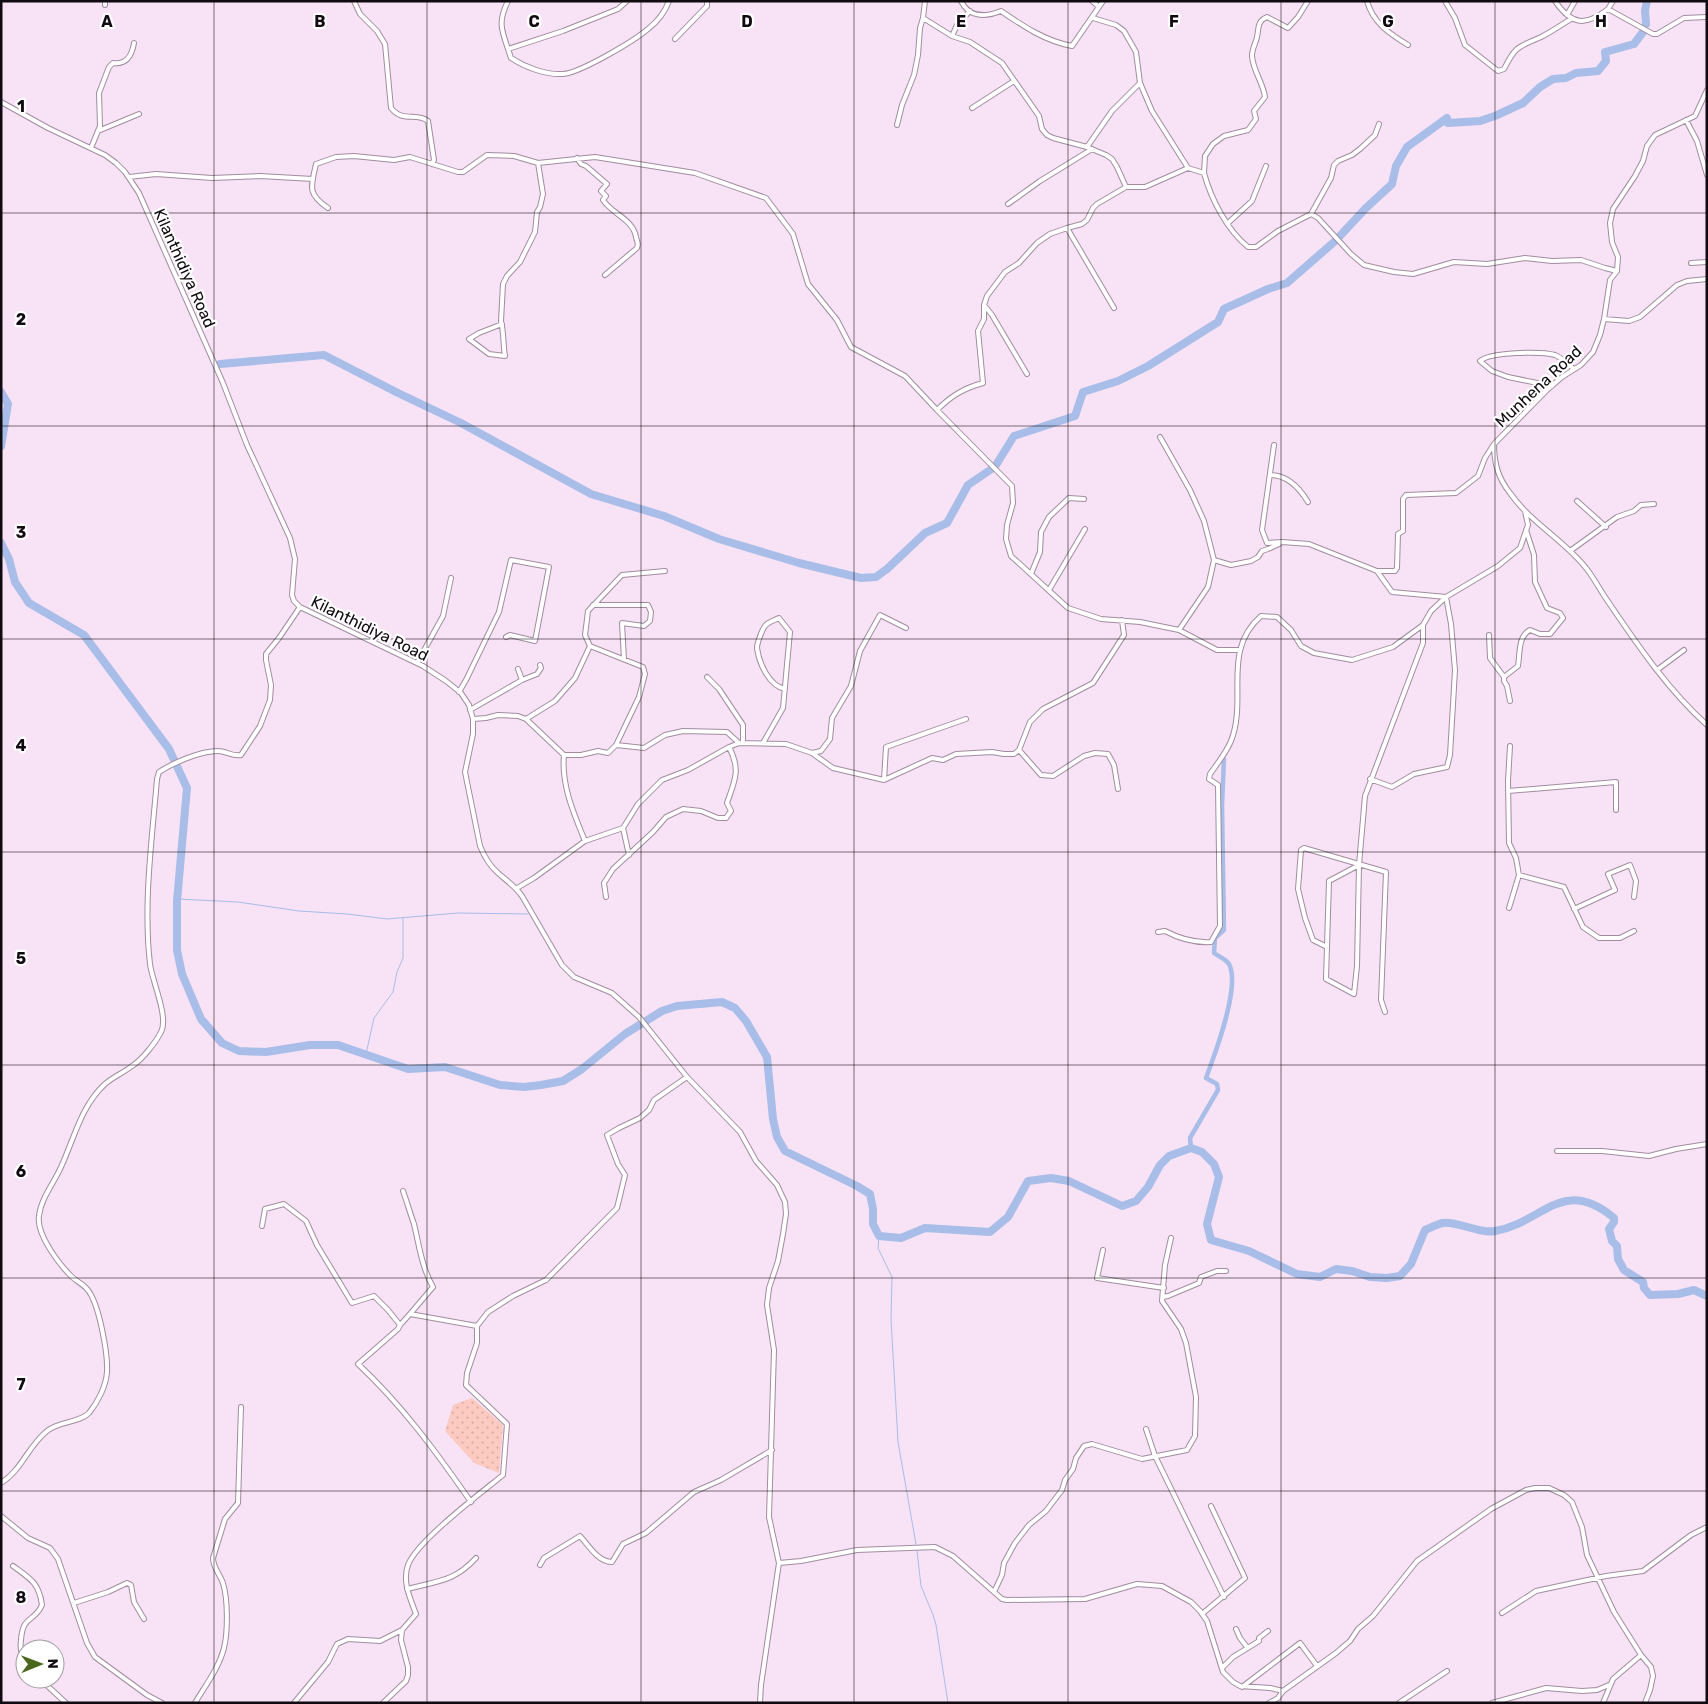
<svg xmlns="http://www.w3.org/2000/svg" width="1708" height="1704" font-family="Rubik,sans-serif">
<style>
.grass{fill:url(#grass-dots)}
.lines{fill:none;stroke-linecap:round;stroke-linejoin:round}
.stream{stroke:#a8bde7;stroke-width:1}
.canal{stroke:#a8bde7;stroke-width:4.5}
.river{stroke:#a8bde7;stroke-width:8}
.minor-casing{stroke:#a18d9f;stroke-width:6}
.minor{stroke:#fff;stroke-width:4}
.grid{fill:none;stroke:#110a11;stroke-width:1;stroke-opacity:0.55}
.labels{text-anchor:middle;stroke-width:4.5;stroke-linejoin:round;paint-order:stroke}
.street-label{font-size:16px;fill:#110a11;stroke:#fff}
.grid-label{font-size:16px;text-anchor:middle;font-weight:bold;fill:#110a11;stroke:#fff;stroke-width:4.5;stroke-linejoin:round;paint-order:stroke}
</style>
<defs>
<pattern id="grass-dots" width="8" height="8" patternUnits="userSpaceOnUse" patternTransform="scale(1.25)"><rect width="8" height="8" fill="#fccac0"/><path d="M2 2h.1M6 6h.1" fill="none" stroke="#d7aca4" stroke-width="1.8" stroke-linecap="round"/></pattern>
</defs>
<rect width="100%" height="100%" fill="#f8e2f6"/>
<!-- grass -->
<path class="grass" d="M472,1398L503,1425L499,1473L474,1463L445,1431L453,1405Z"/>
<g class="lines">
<!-- stream -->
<path class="stream" d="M177,899L238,902L299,911L347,914L387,919L458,913L528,914
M366,1054L374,1018L393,992L397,972L403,958V918
M879,1236L878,1248L892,1277L891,1319L898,1442L916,1544
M917,1551L921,1586L933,1615L936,1625L948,1703"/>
<!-- canal -->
<path class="canal" d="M1191,1148L1190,1138L1218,1090L1217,1084L1206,1078C1215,1054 1241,986 1229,964C1226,959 1218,956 1214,953L1215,938L1224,930L1222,805L1224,759"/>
<!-- river -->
<path class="river" d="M1646,24L1645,10L1647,1
M1338,238L1366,208L1392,184L1396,166L1407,147L1447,118L1448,123L1480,121L1495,116L1523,103L1540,87L1553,79L1566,78L1576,73L1598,71L1606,61L1605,52L1634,44L1643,32
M220,364L324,355L398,393L461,423L591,494L664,516L719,539L799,563L861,578L876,577L887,569L925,533L947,523L968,485L993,468
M1,392L8,404L1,446
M996,465L1014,436L1075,416L1083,392L1118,381L1148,366L1218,322L1224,309L1268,289L1287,283L1334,242
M1,543L9,559L15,582L29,603L84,635L169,749L187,788L177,901V950L182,974L201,1019L222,1043L239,1051L266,1052L310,1045H338L408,1069L445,1067L500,1085L524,1087L541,1085L563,1081L582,1069L625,1034L662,1011L677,1006L722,1002L735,1008L746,1021L767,1057L773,1119L777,1137L785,1151L857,1186L870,1194L873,1209V1224L879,1236L901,1238L925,1228L990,1232L1008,1217L1028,1181L1051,1178L1069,1181L1122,1206L1136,1201L1148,1187L1160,1165L1169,1156L1191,1148L1202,1152L1214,1164L1219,1177L1207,1224L1211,1240L1249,1251L1297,1274L1320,1277L1336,1269L1352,1271L1370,1277L1387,1278L1400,1276L1411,1264L1425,1230C1430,1228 1437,1224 1443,1223C1457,1221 1480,1234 1495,1231C1543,1223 1562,1175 1614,1218V1222L1609,1229L1612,1241L1617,1246L1618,1259L1624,1270L1643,1282L1644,1288L1650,1295L1678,1294L1694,1290L1707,1296"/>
<defs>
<path id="minor" d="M354,1L360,14L377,31L385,44L391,108C403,123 416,112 428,121L434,160L432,164
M508,1C498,21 501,29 508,49
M627,1L618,9L563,31L508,49L511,58C525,67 545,75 563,74C580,73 634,41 648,29C657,22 665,12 669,1
M925,1L923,18L952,36L970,42L1002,63L1039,116L1042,129L1047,135L1053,138L1087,147L1106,155L1112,159L1117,167L1126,187
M961,1C969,18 986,17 1001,11C1023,26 1045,41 1072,46L1103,1
M1092,1L1098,6
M1367,1C1373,23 1390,34 1408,45
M1445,1L1455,18L1465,45L1498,71L1504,69C1516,45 1519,47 1541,37C1551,32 1561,25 1571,19
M1555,1C1572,26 1586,26 1608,9L1653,34H1657L1684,18L1707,17
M105,5V1
M1608,9L1613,1
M1567,15L1575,1
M1093,18L1116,25L1124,31L1136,52L1140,83L1152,111L1188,168L1204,173C1211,199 1227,230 1248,247H1256L1278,231L1311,214L1318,218L1351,254L1364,265L1394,272L1413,274L1454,262L1487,264L1525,258L1552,261L1581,260L1605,268L1617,271
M952,36L957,25L970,11
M675,39L707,6V1
M1707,90L1695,116L1655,135L1647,146L1643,161L1635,176L1613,209L1610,223L1612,242L1618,257L1617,271L1610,280L1604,319L1600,335L1593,352L1581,365L1562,377L1547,390L1494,444C1494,463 1498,478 1510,493C1531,523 1564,540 1586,568C1594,578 1600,590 1607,600C1637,644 1667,689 1707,725
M1,102L48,128L105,155L116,163L125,172L139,193L223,383L247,445L290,538L295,559L292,595L294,601L300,607L423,666L446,681L461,693L469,705L473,719V734L465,772L480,846C484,856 490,866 498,873C507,881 516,887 522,896L562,965L574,977L612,993L639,1017L687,1077L740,1132L756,1161L777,1185L785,1202L786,1214L783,1234L778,1261L769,1288L767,1305L774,1350L769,1517L779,1563L761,1685L760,1703
M972,108L1014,81
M1686,120L1697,141L1707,175
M897,125L902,105L914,75L918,55L920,28L923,18
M98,131L139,114
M1087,147L1112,111L1140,83
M91,148L100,126L99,93L109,67L113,63C127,65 132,55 134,43
M577,158L581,164L586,166L607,184L601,191L606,196L603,200C612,214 633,219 636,237C637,242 639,243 637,248L605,275
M1204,173L1205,156L1213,144L1224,136L1248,130L1256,119L1254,111L1265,97C1263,82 1253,71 1252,56C1252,48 1256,43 1257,37C1259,28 1257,21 1267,17L1288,28L1298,17L1308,1
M129,177L156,174L212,178L260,176L313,179
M1008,204L1040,181L1092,149
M328,208C307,194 311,187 316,164L336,157L354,156L394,160L410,157L458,172H463L487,155L514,156L538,163L595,157L695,173L766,198L793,234L808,284L837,320L851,347L905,376L937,410L1012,486L1013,503L1007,525L1006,539L1011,556L1068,608L1101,619L1140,622L1179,630L1217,650H1239
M1311,214L1331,178L1334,165L1338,161L1352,155L1360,149L1375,135L1379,124
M1228,223L1252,201L1266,166
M1691,263L1707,262
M984,305L992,315L1027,374
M1114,308L1067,228L1082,224L1087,220L1093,208L1097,204L1126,187H1145L1188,168
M1604,319L1629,321L1640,317L1677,285L1687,281L1707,279
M502,324L479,333L469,339L489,354L505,356C503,345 504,333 501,321L503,284L507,276L520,262L535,232L537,212L540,207L543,194L538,163
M1552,386L1508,377L1492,371L1480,361C1490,352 1541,351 1555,355C1561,357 1568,365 1574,369
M937,410C951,396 964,388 983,383L978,331L984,319V305L987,296L1005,272L1019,263L1037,243L1050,234L1067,228
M1160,437L1190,490L1204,521L1214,560L1208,587L1179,630
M1274,445L1262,530L1267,543L1282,542L1309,544L1377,571L1392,592L1446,597L1451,624L1455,670L1450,755L1447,767L1414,774L1392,787L1370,779
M1270,475C1287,475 1299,487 1308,502
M1577,501L1606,527
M1570,551L1617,517L1634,511L1641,505L1654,504
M1214,560L1231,565L1251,561L1258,557L1262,551L1268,549L1279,544
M1377,571H1395L1397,568L1398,534L1403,531V499L1406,495L1456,493L1478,476L1485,458L1494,444
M1031,574L1040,552L1041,532L1049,517L1069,498L1084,499
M1049,590L1085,529
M593,605H648L651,612L650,621L644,626L622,623L624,659
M1489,635L1490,658L1504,677
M590,646L585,635L588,611L622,575L665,571
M417,663L443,616L451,578
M518,669L522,680
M1657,670L1684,650
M707,677L719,689L743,725V743
M459,692L466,680L499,612L511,560L549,567L535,641L510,635L506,637
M1510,701L1507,686L1504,681V677L1518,666C1520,654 1518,636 1530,630L1540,634H1550L1563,618L1560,613L1547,608L1535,582L1534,555L1526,530
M470,710L522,680L537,674L541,668L540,665
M473,719L486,718L498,715L518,716L526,719L564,755H581L598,751L608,753L616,745L639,697L645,674L643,667L590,646L575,678L555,701L526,719
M763,743L783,708L790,632L779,618C775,620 768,622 765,626C762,630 757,643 757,648C759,663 769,686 785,689
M616,745L644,748L665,735L683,731L727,732L739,743
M1019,750L1041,775L1053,776L1084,756L1095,753L1108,754L1114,765L1118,789
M812,753L821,751L830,739L832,718L851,686L860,651L880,615L906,628
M564,755C561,785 574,814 585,841
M884,780L886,747L966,719
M1508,791L1616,782V810
M629,855L623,828L638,804L662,780L688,770L729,747
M1359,865L1329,881L1326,979L1354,994L1357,966L1359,865L1365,796L1423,643V625
M1519,875L1564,887L1583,927L1599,938H1620L1634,931
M517,888L534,878L585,841L623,828
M606,897L604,883L613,869L653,832L666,817L683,809L701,811L718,818H726L731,811L727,803C735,780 741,770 729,747L739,743L786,744L812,753L833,768L884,780L932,758L943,760L956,754L992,752L1004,754H1014L1019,750L1030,722L1043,709L1093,683L1124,635L1122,620
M1509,908L1519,875L1516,858L1509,843L1508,781L1510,746
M1574,909L1615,890L1608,874L1630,865L1636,881L1634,897
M1158,932L1165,931C1180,939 1194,943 1211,942L1220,926L1218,785L1209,779L1210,774C1217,764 1226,753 1231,741C1248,698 1221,651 1261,616L1277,617L1291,630L1301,646L1314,653L1352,660L1393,647L1423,625L1431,611L1446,597L1498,566L1520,548L1528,525L1525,511
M1327,947L1313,940L1305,918L1298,889L1301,850L1304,848L1386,872L1381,1000L1385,1012
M1557,1151H1602L1649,1156L1676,1149L1707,1144
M403,1191C407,1202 410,1213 414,1224C419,1245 422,1268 433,1287L410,1314
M262,1226L265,1209L284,1204L306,1221L317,1245L352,1303L374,1296L388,1310L400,1325L410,1314L477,1326
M1103,1250L1097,1278L1164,1288
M1163,1297L1168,1296L1199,1283L1201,1277L1217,1271H1226
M400,1325L398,1329L358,1364C402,1405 437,1453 471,1502
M1146,1429L1155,1456L1224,1597
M1,1483C21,1471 29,1445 47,1431C59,1421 79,1423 89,1413C98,1402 106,1386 107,1372C108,1354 99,1302 87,1289C83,1284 76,1281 71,1276C59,1264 36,1234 39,1216C41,1198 54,1183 61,1167C74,1139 81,1106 105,1084C113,1077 123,1073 132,1066C142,1060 156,1042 161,1032C169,1017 152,981 150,964C143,903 152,840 157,779L159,772C173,763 200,751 218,751C226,751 233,757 241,755L260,726L270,700L271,685L266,660V654L279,638L300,607
M1,1516L28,1538L50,1548L58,1559L87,1643L95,1657L147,1695L162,1703
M779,1563L801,1561L857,1550L935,1547L953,1556L1002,1599L1007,1600L1085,1599L1137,1584L1162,1586L1191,1602L1200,1611L1207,1621L1223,1672L1233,1682L1240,1686L1270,1688L1283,1691L1336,1653L1350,1641L1358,1629L1373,1616L1417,1561L1491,1509L1526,1490L1535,1488H1549L1564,1495L1572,1502L1582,1527L1587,1555L1614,1612L1641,1655L1651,1667L1653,1676L1650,1690L1645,1703
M540,1565L544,1558L580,1536C589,1546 598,1562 612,1562L623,1544L646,1533L694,1492L721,1480L772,1450
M13,1566C31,1579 39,1583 42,1605C34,1623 23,1614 21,1640C20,1647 20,1653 25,1660
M407,1589C437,1581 454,1582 476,1558
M994,1592L1002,1575L1004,1563L1015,1543L1029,1525L1046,1511L1062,1490L1065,1480L1073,1469L1076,1458L1084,1446L1092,1444L1142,1459L1187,1450L1195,1436L1196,1397L1186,1343L1181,1329L1162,1301L1165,1265L1171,1238
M74,1603L108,1592L127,1583L131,1585L134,1602L144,1619
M1502,1613L1536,1591L1606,1576L1643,1571L1691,1535L1707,1527
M1202,1614L1245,1578L1211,1506
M1236,1629L1240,1638L1247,1647
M1222,1668L1233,1657L1259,1641V1638L1268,1631
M40,1679L66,1703
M1242,1687L1300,1643L1317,1666
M195,1703C205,1686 219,1668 224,1648C228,1631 228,1600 223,1583C220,1574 213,1568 213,1558L225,1519L238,1503L241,1407
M294,1703L328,1662L337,1644L348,1639L380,1641L402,1630L416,1614C410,1598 402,1581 408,1565C417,1541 481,1493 503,1475L507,1424L466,1385L467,1373L477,1343V1326L488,1312L513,1296L546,1280L617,1208L625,1175L618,1164L607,1135L619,1128L640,1118L649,1110L654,1100L687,1077
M383,1703L406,1681L408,1675V1667L401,1640L402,1630
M1269,1703L1278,1698L1283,1691
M1399,1703L1447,1671
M1492,1703L1546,1688L1582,1691L1597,1690L1609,1685
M1603,1703L1613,1679L1641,1655"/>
</defs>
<!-- minor casing -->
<use href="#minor" class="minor-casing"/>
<!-- minor -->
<use href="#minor" class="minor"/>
</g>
<!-- grid -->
<path class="grid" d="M214,1V1703M427,1V1703M641,1V1703M854,1V1703M1068,1V1703M1281,1V1703M1495,1V1703M1,213H1707M1,426H1707M1,639H1707M1,852H1707M1,1065H1707M1,1278H1707M1,1491H1707"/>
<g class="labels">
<!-- street labels -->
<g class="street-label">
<text transform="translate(185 268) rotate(66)" y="6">Kilanthidiya Road</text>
<text transform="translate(1538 386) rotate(-43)" y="6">Munhena Road</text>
<text transform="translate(370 628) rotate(26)" y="6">Kilanthidiya Road</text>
</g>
</g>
<g class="grid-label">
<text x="107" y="27">A</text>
<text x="320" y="27">B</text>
<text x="534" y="27">C</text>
<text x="747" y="27">D</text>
<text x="961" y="27">E</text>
<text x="1174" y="27">F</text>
<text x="1388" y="27">G</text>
<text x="1601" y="27">H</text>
<text x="21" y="112">1</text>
<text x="21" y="325">2</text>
<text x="21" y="538">3</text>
<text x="21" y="751">4</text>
<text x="21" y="964">5</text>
<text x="21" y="1177">6</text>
<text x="21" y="1390">7</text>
<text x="21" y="1603">8</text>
</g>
<!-- border -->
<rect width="1708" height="1704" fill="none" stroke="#110a11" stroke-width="5"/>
<!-- north arrow -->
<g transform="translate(40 1664) rotate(89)"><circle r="24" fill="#ffffff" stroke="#a09da0"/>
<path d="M0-4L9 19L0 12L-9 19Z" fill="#4a681d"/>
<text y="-8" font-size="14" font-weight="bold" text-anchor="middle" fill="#110a11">N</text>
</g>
</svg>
